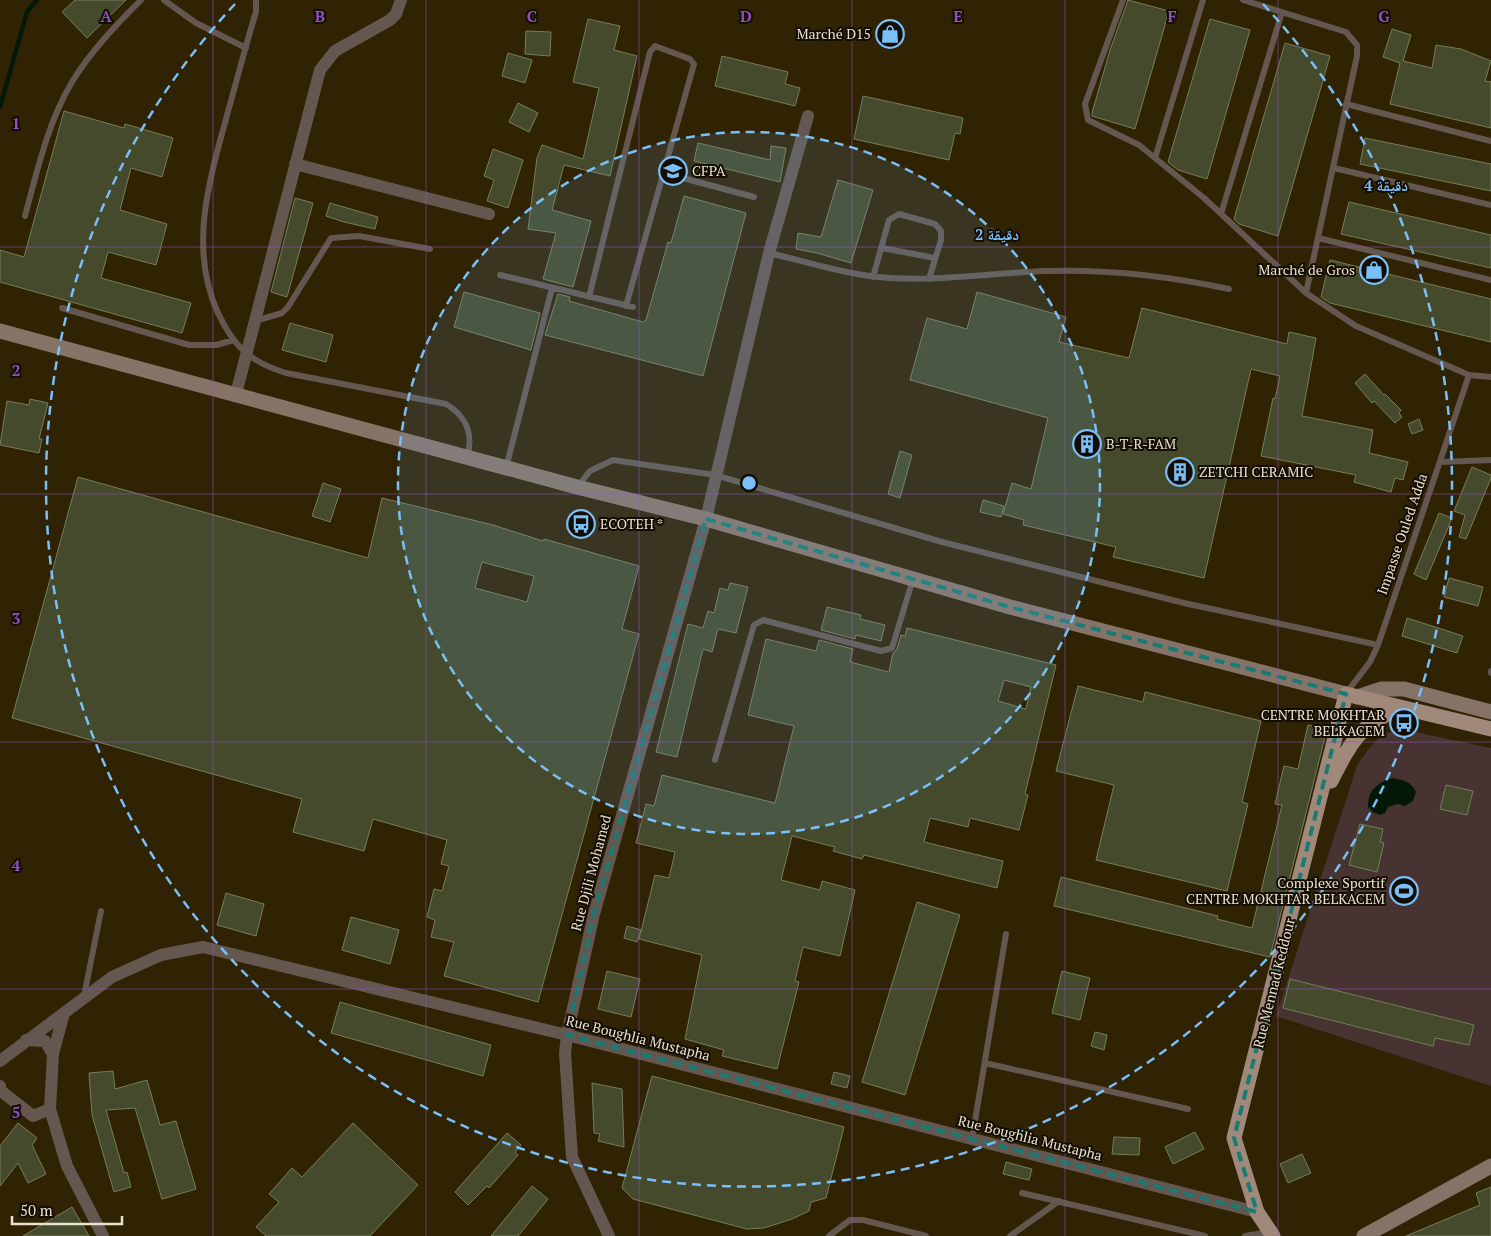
<svg xmlns="http://www.w3.org/2000/svg" width="1491" height="1236" font-family="'PT Serif','Noto Naskh Arabic',serif">
<style>
.green{fill:#473332}
.water{fill:#041808}
.lines{fill:none;stroke-linecap:round;stroke-linejoin:round}
.stream{stroke:#041808;stroke-width:4.5}
.building{fill:#444a2b;stroke:#767d5b;fill-rule:evenodd}
.lane{stroke:#635750;stroke-width:6}
.street{stroke:#635750;stroke-width:12}
.secondary{stroke:#867368;stroke-width:15}
.primary{stroke:#a0897a;stroke-width:15}
.marked{fill:none;stroke:#1a7b73;stroke-width:4;stroke-dasharray:10 6;stroke-linejoin:round}
.grid{fill:none;stroke:#9150c2;stroke-width:1;stroke-opacity:0.55}
.ring{fill:none;stroke:#7abff8;stroke-width:2.5;stroke-dasharray:9 6}
.labels{text-anchor:middle;stroke-width:4;stroke-linejoin:round;paint-order:stroke}
.poi-label{font-size:14px;fill:#eae1d0;stroke:#130d03;text-anchor:end}
.street-label{font-size:14px;fill:#eae1d0;stroke:#130d03}
.grid-label{font-size:16px;text-anchor:middle;font-weight:bold;fill:#9150c2;stroke:#130d03;stroke-width:4;stroke-linejoin:round;paint-order:stroke}
.centre{fill:#7abff8;stroke:#130d03;stroke-width:2.5}
.ring-label{font-size:15px;text-anchor:middle;font-weight:bold;fill:#7abff8;stroke:#130d03;stroke-width:4;stroke-linejoin:round;paint-order:stroke}
</style>
<rect width="100%" height="100%" fill="#302303"/>
<!-- green -->
<path class="green" d="M1401,729L1491,748V1086L1276,1016L1357,766C1369,747 1378,733 1401,729Z"/>
<!-- water -->
<path class="water" d="M1392,778C1403,780 1411,781 1416,792L1413,801L1405,806L1398,804L1388,807L1385,813L1380,815L1373,812L1368,807C1368,790 1377,783 1392,778Z"/>
<g class="lines">
<!-- stream -->
<path class="stream" d="M0,107L27,12L37,0"/>
</g>
<!-- building -->
<path class="building" d="M75,0H126L87,38L62,12Z
M1128,0L1169,11L1135,129L1092,116V113L1110,50Z
M588,19L620,26L614,50L637,56L610,176L564,165L552,210L591,221L573,287L543,279L556,233L528,229L537,158L542,145L583,159L599,88L573,82Z
M1210,19L1250,30L1207,179L1178,170L1168,162Z
M1392,29L1411,35L1403,61L1432,68L1436,45L1461,49L1491,61L1485,81L1491,82V128L1390,104L1400,63L1383,57Z
M526,31L551,32L550,56L525,54Z
M1285,43L1330,56L1278,236L1239,224L1234,219Z
M508,53L532,60L525,83L502,76Z
M722,56L788,72L785,84L800,88L795,106L715,86Z
M863,96L963,118L960,134L955,133L949,160L854,139Z
M518,103L538,113L529,132L509,122Z
M64,111L124,128L125,124L173,138L162,177L131,168L120,210L167,224L156,265L108,252L101,278L191,303L182,333L0,282V250L24,257Z
M1365,138L1491,164V191L1360,164Z
M698,143L770,160L771,146L786,148L780,182L694,161Z
M493,149L523,160L508,208L487,201L494,180L484,176Z
M838,180L873,190L851,263L817,253L796,249L798,233L821,237Z
M684,196L746,213L703,376L545,335L558,294L570,297L569,301L643,322L646,320L668,242L671,243Z
M295,198L313,203L287,297L271,292Z
M1349,202L1491,235V268L1341,234Z
M330,203L378,217L375,229L344,222L326,216Z
M1330,260L1491,299V342L1330,303L1321,297Z
M464,292L540,313L531,350L454,327Z
M977,292L1066,317L1059,342L1129,358L1142,308L1287,344L1289,332L1316,338L1302,416L1373,430L1369,453L1408,462L1403,480L1395,478L1391,492L1354,482L1356,475L1261,456L1273,398L1275,399L1280,376L1251,369L1204,578L1113,557L1116,547L1023,525L1024,520L1003,514L1012,483L1031,489L1048,418L910,380L927,318L967,329Z
M290,323L333,335L326,362L282,350Z
M1365,374L1384,395L1385,394L1401,410L1399,413L1402,417L1395,423L1374,401L1372,403L1355,383Z
M30,399L48,403L39,439H42L39,453L0,445L7,401L29,405Z
M1419,419L1423,430L1412,434L1408,424Z
M900,451L912,455L900,498L888,494Z
M1472,467L1491,475V478L1466,539L1459,537L1465,515L1454,511Z
M78,477L368,558L382,498L493,525L543,541L544,539L639,566L622,629L639,634L538,1002L444,976L454,942L431,937L435,920L427,917L434,889L442,891L449,866L441,864L447,840L373,819L364,851L293,832L302,799L12,718ZM482,562L534,576L527,602L475,588Z
M323,483L341,489L330,522L312,516Z
M983,500L1004,506L1001,517L980,512Z
M1439,513L1452,518L1426,580L1414,574Z
M1449,578L1483,587L1478,606L1444,597Z
M730,583L748,587L736,633L718,629L712,652L703,649L677,757L656,752L688,624L703,628L708,611L714,613L720,588L728,590Z
M827,607L861,615L860,619L885,625L881,641L856,635L855,639L821,630Z
M1407,618L1463,636L1457,653L1402,636Z
M907,628L1056,665L1025,794L1028,795L1019,830L970,818L968,827L930,818L924,842L1003,861L997,888L864,855L862,859L833,851L835,847L792,836L781,880L820,890L822,881L855,890L840,956L803,947L795,981L799,982L777,1069L722,1056L724,1050L685,1039L702,955L639,939L655,875L669,878L675,852L636,843L646,804L654,806L662,775L775,803L794,726L748,715L766,639L816,651L819,640L853,649L850,662L889,672L893,653L897,649L901,635L905,636ZM1004,680L1031,687L1026,709L998,701Z
M1078,686L1143,702L1145,692L1261,721L1242,802L1248,804L1227,891L1096,860L1114,785L1056,771Z
M1308,725L1327,729L1270,957L1054,906L1061,877L1218,916L1217,919L1252,928L1282,805L1275,804L1284,766L1298,769Z
M1446,785L1473,791L1467,815L1440,809Z
M1360,824L1383,829L1380,842L1384,843L1377,872L1349,865Z
M226,893L264,904L256,936L217,925Z
M917,902L960,915L905,1095L862,1082Z
M351,917L399,930L390,964L342,950Z
M627,926L641,930L637,942L624,938Z
M607,971L640,979L631,1017L598,1009Z
M1062,971L1090,978L1080,1020L1052,1013Z
M1290,979L1474,1025L1469,1045L1435,1038L1433,1046L1283,1008Z
M340,1002L491,1045L483,1076L331,1033Z
M1095,1032L1107,1035L1104,1050L1091,1046Z
M113,1071L115,1089L147,1080L160,1125L176,1121L196,1189L162,1199L135,1108L106,1110L124,1173L127,1172L131,1187L114,1192L92,1115L89,1073Z
M834,1072L850,1076L847,1088L831,1084Z
M652,1076L844,1127L826,1198L811,1202L809,1211L792,1219L764,1228L747,1229L633,1199L622,1188Z
M592,1083L622,1089L624,1147L598,1141L600,1134L594,1133Z
M18,1123L37,1138L32,1145L46,1174L28,1183L18,1163L0,1186V1146Z
M353,1123L418,1185L370,1236H266L256,1227L279,1202L269,1194L292,1168L302,1177Z
M1195,1132L1204,1149L1173,1164L1165,1147Z
M507,1133L521,1145L515,1152L518,1155L489,1188L487,1186L468,1205L455,1192Z
M1114,1137L1140,1138L1139,1155L1112,1154Z
M1302,1154L1311,1173L1288,1183L1280,1164Z
M1006,1162L1032,1169L1029,1180L1003,1174Z
M532,1186L548,1199L518,1236H491Z
M1491,1187V1236H1406L1480,1205L1476,1193Z
M72,1207L89,1236H23Z"/>
<g class="lines">
<!-- lane -->
<path class="lane" d="M164,0L196,23L246,48
M256,0V12C246,44 238,76 229,108C211,175 187,246 218,313C234,347 250,362 286,373L446,404C466,416 474,434 467,457
M1123,0L1085,104L1088,120L1139,145L1204,198L1306,293
M1243,0L1346,32L1357,45V56L1306,293L1356,326L1469,375L1491,377
M1346,104L1491,141
M1155,158L1203,0
M1334,168L1491,205
M664,173L754,197
M1221,214L1282,12
M25,216C37,171 48,122 72,82C90,52 117,24 141,0
M1318,238L1491,280
M882,248L935,258
M769,253C808,262 850,276 891,278C942,281 994,273 1045,271C1107,269 1169,276 1229,289
M500,275L633,307
M873,277L889,220L899,214L935,224L941,231V240L929,279
M589,297L650,52L655,46L690,59L694,64L626,306
M62,308L189,345H216L234,340
M255,321L282,313L288,307L331,238L359,236L430,249
M1440,462L1491,460
M506,468L552,288
M578,486L590,471L613,460L715,475L942,542L1184,603L1378,645
M1491,673V671
M1347,692L1370,662L1378,645L1469,375
M715,760L754,625L763,620L881,651L892,648L913,579
M84,996L101,911
M985,1063L1188,1109
M972,1139L1006,934
M1022,1193L1205,1236
M829,1236L850,1220H863L926,1236
M1010,1236L1059,1201
M1245,1236L1269,1232"/>
<!-- street -->
<path class="street" d="M295,164L489,214
M236,394L320,70L335,51L390,20L396,14L401,0
M53,1054L64,1013
M0,1061L112,977L161,955L203,947L567,1035L1257,1212
M0,1086L1,1091L33,1116L50,1109L53,1054L45,1041L26,1040
M50,1109L67,1166L103,1236
M609,1236L572,1157L565,1053L567,1035L594,914L706,519L769,253L808,116"/>
<!-- secondary -->
<path class="secondary" d="M0,331L577,487L706,519L1010,607L1346,694
M1357,697L1381,689H1404L1491,712
M1364,1236L1491,1166"/>
<!-- primary -->
<path class="primary" d="M1331,781C1350,744 1359,724 1401,708
M1273,1236L1257,1212L1234,1138L1346,694L1491,729"/>
</g>
<!-- marked area -->
<path class="marked" d="M706,519L1010,607L1346,694L1234,1138L1257,1212L567,1035L594,914Z"/>
<!-- grid -->
<path class="grid" d="M213,0V1236M426,0V1236M639,0V1236M852,0V1236M1065,0V1236M1278,0V1236M0,247H1491M0,494H1491M0,742H1491M0,989H1491"/>
<!-- distance rings -->
<circle cx="749" cy="483" r="351" fill="#7abff8" fill-opacity=".12"/>
<g class="ring">
<circle cx="749" cy="483" r="351"/>
<path d="M1263 4A703 703 0 1 1 235 4"/>
</g>
<!-- icons -->
<defs>
<symbol id="shop-ring" viewBox="-11 -11 22 22"><circle r="9.5" fill="#130d03" stroke="#7abff8" stroke-width="1.5"/><path d="M-5-2.5h2.3a2.7 3.5 0 0 1 5.4 0H5L5.5 6h-11ZM-1.5-2.5h3a1.5 2.3 0 0 0-3 0Z" fill="#7abff8"/></symbol>
<symbol id="university-ring" viewBox="-11 -11 22 22"><circle r="9.5" fill="#130d03" stroke="#7abff8" stroke-width="1.5"/><path d="M0-5L7-2L0 1L-7-2ZM-4 1L0 2.5L4 1V4Q0 6-4 4Z" fill="#7abff8"/></symbol>
<symbol id="building-ring" viewBox="-11 -11 22 22"><circle r="9.5" fill="#130d03" stroke="#7abff8" stroke-width="1.5"/><path d="M-4-6H4V6H1V3H-1V6H-4ZM-2.5-4.3h1.7v1.8h-1.7ZM.8-4.3h1.7v1.8H.8ZM-2.5-1h1.7V.8h-1.7ZM.8-1h1.7V.8H.8Z" fill="#7abff8"/></symbol>
<symbol id="bus-ring" viewBox="-11 -11 22 22"><circle r="9.5" fill="#130d03" stroke="#7abff8" stroke-width="1.5"/><path d="M-5-6H5V4H4V6H2V4H-2V6H-4V4H-5ZM-3.5-4V0h7V-4ZM-3.5 1.2v1.5H-2V1.2ZM2 1.2v1.5H3.5V1.2Z" fill="#7abff8"/></symbol>
<symbol id="stadium-ring" viewBox="-11 -11 22 22"><circle r="9.5" fill="#130d03" stroke="#7abff8" stroke-width="1.5"/><path d="M0-5a6.5 5 0 1 0 0 10a6.5 5 0 1 0 0-10ZM-3.5-1.8h7v3.6h-7Z" fill="#7abff8"/></symbol>
</defs>
<g fill-rule="evenodd">
<use href="#shop-ring" x="874" y="18" width="32" height="32"/>
<use href="#university-ring" x="657" y="155" width="32" height="32"/>
<use href="#shop-ring" x="1358" y="254" width="32" height="32"/>
<use href="#building-ring" x="1071" y="428" width="32" height="32"/>
<use href="#building-ring" x="1164" y="456" width="32" height="32"/>
<use href="#bus-ring" x="565" y="508" width="32" height="32"/>
<use href="#bus-ring" x="1388" y="707" width="32" height="32"/>
<use href="#stadium-ring" x="1388" y="875" width="32" height="32"/>
</g>
<g class="labels">
<!-- poi labels -->
<g class="poi-label">
<text x="871" y="39">Marché D15</text>
<text x="692" y="176" text-anchor="start">CFPA</text>
<text x="1355" y="275">Marché de Gros</text>
<text x="1106" y="449" text-anchor="start">B-T-R-FAM</text>
<text x="1199" y="477" text-anchor="start">ZETCHI CERAMIC</text>
<text x="600" y="529" text-anchor="start">ECOTEH *</text>
<text x="1385" y="720">CENTRE MOKHTAR<tspan x="1385" dy="16">BELKACEM</tspan></text>
<text x="1385" y="888">Complexe Sportif<tspan x="1385" dy="16">CENTRE MOKHTAR BELKACEM</tspan></text>
</g>
<!-- street labels -->
<g class="street-label">
<text transform="translate(1402 534) rotate(-71)" y="5">Impasse Ouled Adda</text>
<text transform="translate(591 873) rotate(-75)" y="5">Rue Djili Mohamed</text>
<text transform="translate(1274 983) rotate(-76)" y="5">Rue Mennad Keddour</text>
<text transform="translate(638 1038) rotate(14)" y="5">Rue Boughlia Mustapha</text>
<text transform="translate(1030 1138) rotate(14)" y="5">Rue Boughlia Mustapha</text>
</g>
</g>
<g class="grid-label">
<text x="106" y="22">A</text>
<text x="320" y="22">B</text>
<text x="532" y="22">C</text>
<text x="746" y="22">D</text>
<text x="958" y="22">E</text>
<text x="1172" y="22">F</text>
<text x="1384" y="22">G</text>
<text x="16" y="129">1</text>
<text x="16" y="376">2</text>
<text x="16" y="624">3</text>
<text x="16" y="871">4</text>
<text x="16" y="1118">5</text>
</g>
<circle cx="749" cy="483" r="8" class="centre"/>
<g class="ring-label">
<text x="1386" y="191">4 دقيقة</text>
<text x="997" y="240">2 دقيقة</text>
</g>
<!-- scale -->
<path d="M12 1216v8h110v-8" fill="none" stroke="#eae1d0" stroke-width="2.5"/>
<text x="20" y="1216" font-size="15" fill="#eae1d0" stroke="#130d03" stroke-width="4" paint-order="stroke">50 m</text>
</svg>
